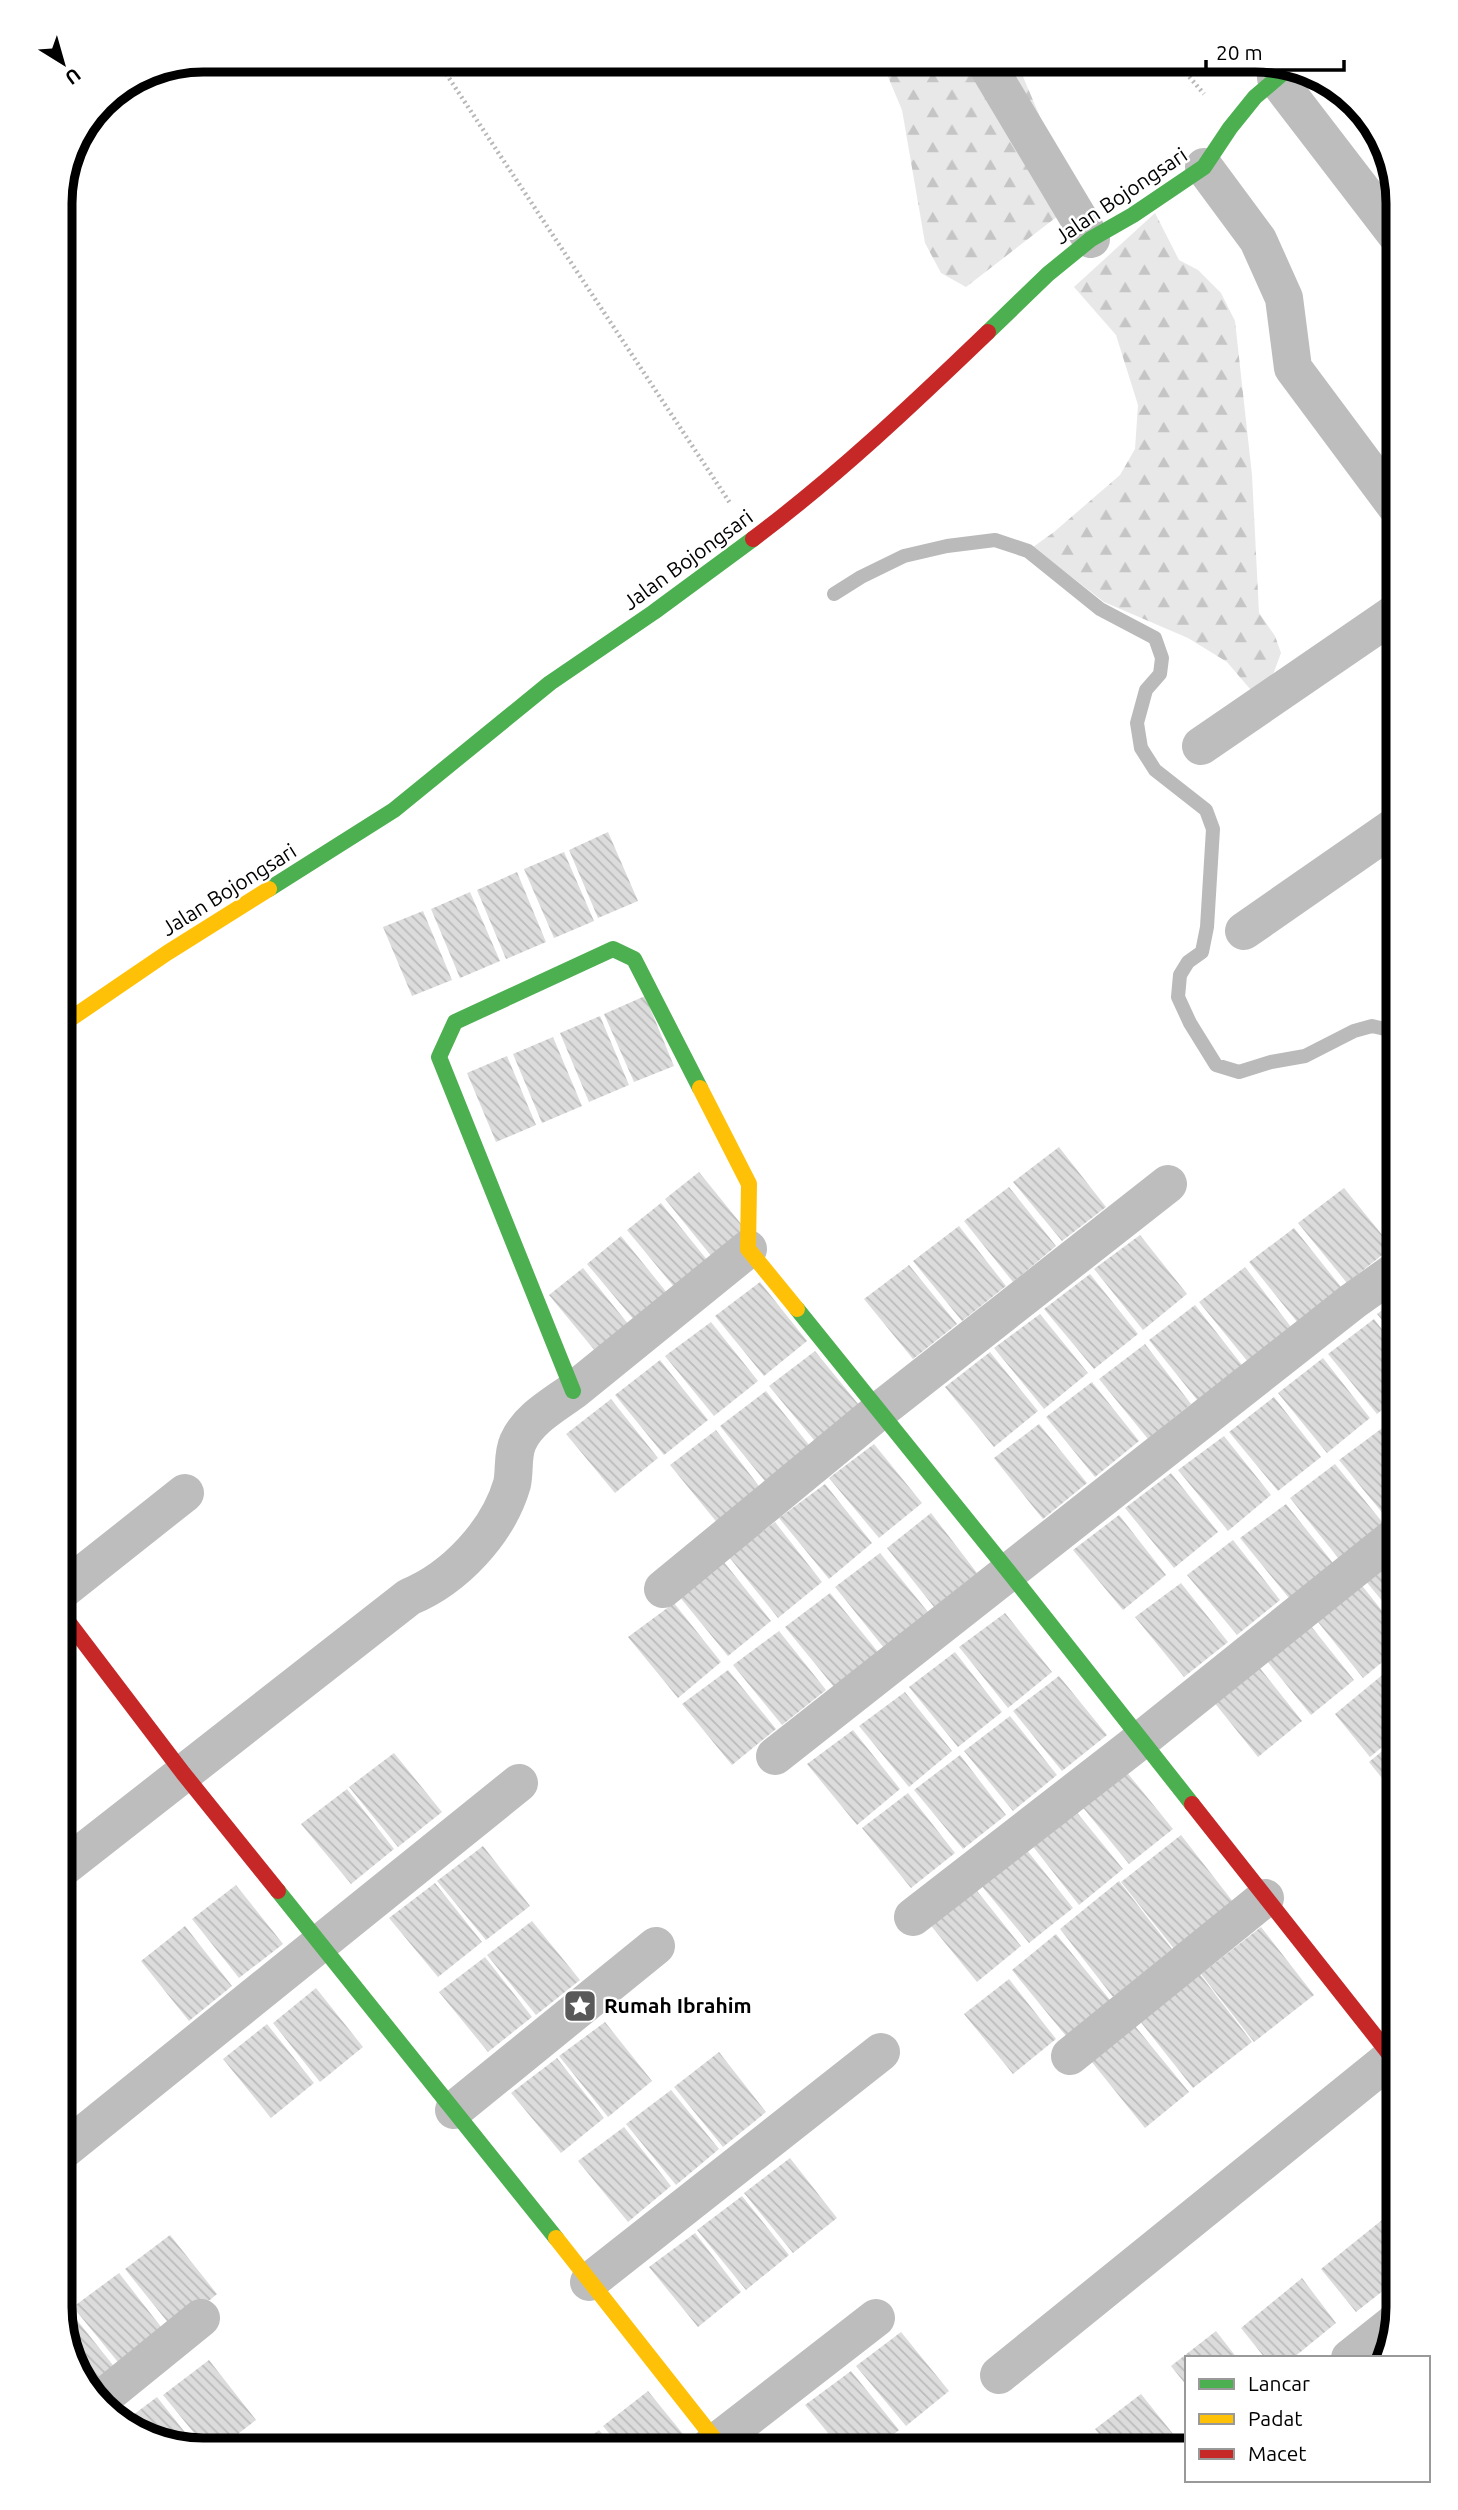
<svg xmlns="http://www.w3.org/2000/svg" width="1458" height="2510" font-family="Ubuntu,sans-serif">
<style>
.forest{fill:url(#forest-firs)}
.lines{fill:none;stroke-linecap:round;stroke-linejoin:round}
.stream{stroke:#bababa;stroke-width:14}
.building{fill:url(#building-back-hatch)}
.path{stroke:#b8b8b8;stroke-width:4.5;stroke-dasharray:2 3.5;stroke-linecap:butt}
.street{stroke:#bdbdbd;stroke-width:38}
.fast{stroke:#4caf50;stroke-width:16}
.slow{stroke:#ffc107;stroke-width:16}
.jam{stroke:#c62828;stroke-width:16}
.labels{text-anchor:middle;stroke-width:5;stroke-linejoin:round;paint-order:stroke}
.street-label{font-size:21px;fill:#000;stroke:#fff}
.poi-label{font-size:21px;font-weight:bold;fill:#000;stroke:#fff;text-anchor:start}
.rim{fill:none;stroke:#000;stroke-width:9}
</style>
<defs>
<pattern id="forest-firs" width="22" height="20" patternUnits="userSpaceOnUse" patternTransform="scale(1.75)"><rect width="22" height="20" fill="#e8e8e8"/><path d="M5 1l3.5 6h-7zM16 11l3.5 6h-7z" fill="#c5c5c5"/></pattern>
<pattern id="building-back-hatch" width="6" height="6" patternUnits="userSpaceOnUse" patternTransform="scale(1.75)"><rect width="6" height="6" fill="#dcdcdc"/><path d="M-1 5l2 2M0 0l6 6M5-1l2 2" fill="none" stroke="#bbb"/></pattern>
</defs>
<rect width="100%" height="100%" fill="#fff"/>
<!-- forest -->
<path class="forest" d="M881,60H1016L1076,202L966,287L941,273L925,243L902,110Z
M1155,213L1179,260L1198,270L1221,293L1235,321L1252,475L1259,613L1275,636L1281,653L1268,688L1250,689L1227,662L1188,638L1104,602L1033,547L1054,532L1120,475L1135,449L1138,405L1116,335L1074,287Z"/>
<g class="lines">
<!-- stream -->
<path class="stream" d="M834,594L861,577L904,556L947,546L995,540L1028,551L1100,609L1155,638L1162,658L1160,674L1146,690L1137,723L1141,748L1155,770L1206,810L1213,829L1207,927L1202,952L1188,962L1180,975L1178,997L1190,1023L1216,1065L1239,1072L1271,1062L1305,1056L1354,1031L1372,1026L1398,1032"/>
</g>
<!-- building -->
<path class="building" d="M608,832L638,901L598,918L569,850Z
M564,852L594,921L554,938L524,869Z
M517,872L546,942L506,959L477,890Z
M470,892L500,961L460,978L431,909Z
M423,911L452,980L412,996L383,927Z
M645,996L674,1066L634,1082L604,1014Z
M600,1016L629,1085L589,1102L560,1033Z
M553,1037L582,1106L542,1123L513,1054Z
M507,1056L536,1125L496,1142L467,1073Z
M1059,1147L1106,1207L1062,1241L1013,1182Z
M699,1172L746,1230L712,1257L665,1199Z
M1009,1187L1056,1246L1013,1282L964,1221Z
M1344,1188L1392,1247L1347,1283L1298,1223Z
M661,1203L708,1261L675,1288L627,1230Z
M959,1226L1006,1286L962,1321L913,1261Z
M1294,1228L1341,1287L1298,1323L1249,1262Z
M1140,1235L1187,1294L1143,1330L1094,1269Z
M621,1236L668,1294L635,1321L587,1264Z
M909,1265L957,1324L913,1359L864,1299Z
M1245,1267L1291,1327L1248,1362L1199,1302Z
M583,1268L629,1325L596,1352L549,1295Z
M1090,1274L1138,1334L1094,1369L1044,1309Z
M760,1282L807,1341L764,1376L715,1316Z
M1398,1298V1339L1377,1314Z
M1195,1305L1242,1365L1198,1401L1149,1340Z
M1040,1314L1088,1373L1044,1409L994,1348Z
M1374,1319L1398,1350V1397L1377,1414L1328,1354Z
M711,1322L758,1381L714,1416L665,1356Z
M1145,1344L1191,1404L1148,1439L1099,1379Z
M815,1351L863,1410L819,1446L769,1386Z
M990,1352L1038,1411L994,1447L945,1387Z
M1323,1358L1370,1418L1327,1453L1278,1393Z
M660,1360L708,1420L664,1455L615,1395Z
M1092,1382L1139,1441L1095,1477L1046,1417Z
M766,1391L813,1450L769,1486L720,1426Z
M1274,1397L1321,1457L1278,1491L1229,1432Z
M611,1399L658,1458L615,1493L566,1434Z
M1039,1424L1087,1483L1043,1519L994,1458Z
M1385,1426L1398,1442V1513L1389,1521L1339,1460Z
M716,1430L762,1490L719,1525L670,1465Z
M1224,1436L1271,1495L1228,1531L1178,1470Z
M874,1444L922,1503L879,1538L829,1478Z
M1335,1464L1383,1523L1339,1559L1290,1498Z
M1171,1473L1218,1532L1174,1568L1125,1508Z
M825,1484L872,1543L829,1579L779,1518Z
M1286,1504L1333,1563L1289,1598L1240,1538Z
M931,1513L977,1573L934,1607L887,1548Z
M1119,1515L1166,1575L1123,1610L1073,1550Z
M775,1522L822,1582L778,1618L729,1557Z
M1233,1540L1280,1600L1237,1635L1187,1575Z
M880,1553L928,1612L884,1648L835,1587Z
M1398,1553V1620L1364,1579Z
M724,1562L771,1621L728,1656L679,1596Z
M1181,1583L1228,1642L1184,1677L1135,1617Z
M1360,1583L1398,1631V1649L1363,1678L1314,1617Z
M830,1593L878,1652L834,1687L785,1627Z
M674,1603L721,1662L678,1698L628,1637Z
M1005,1613L1052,1672L1008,1708L959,1647Z
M1307,1621L1354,1680L1311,1715L1262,1655Z
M779,1631L826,1690L782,1725L733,1665Z
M955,1652L1002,1712L958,1747L909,1687Z
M1255,1662L1302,1721L1258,1757L1209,1696Z
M1398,1662V1734L1370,1757L1335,1714Z
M728,1670L776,1729L732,1765L682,1704Z
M1059,1676L1107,1735L1062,1771L1013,1711Z
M905,1692L952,1751L909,1787L859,1726Z
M1010,1716L1057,1775L1013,1811L964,1751Z
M853,1730L900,1789L857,1825L807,1764Z
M1398,1738V1798L1369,1762Z
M394,1753L442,1812L398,1847L349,1787Z
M960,1755L1006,1815L963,1849L914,1790Z
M1125,1770L1173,1829L1129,1864L1080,1804Z
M347,1789L394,1849L351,1884L301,1824Z
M908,1793L955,1853L911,1888L862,1828Z
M1075,1810L1123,1869L1079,1905L1031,1844Z
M1181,1835L1234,1903L1175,1950L1121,1882Z
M483,1846L530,1906L486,1940L437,1881Z
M1026,1849L1073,1908L1029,1943L980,1884Z
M1119,1881L1172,1949L1113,1997L1060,1929Z
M435,1883L482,1942L438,1977L389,1918Z
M236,1885L283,1944L239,1978L192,1919Z
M974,1887L1021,1946L977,1982L928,1922Z
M532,1921L580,1980L536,2015L487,1955Z
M185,1926L232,1986L189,2021L141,1961Z
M1261,1927L1314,1995L1254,2042L1201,1974Z
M1056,1934L1110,2000L1066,2036L1012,1970Z
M485,1957L532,2017L488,2052L439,1992Z
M1199,1973L1252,2042L1193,2088L1139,2020Z
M1009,1979L1056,2039L1013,2074L964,2014Z
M316,1988L363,2047L320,2082L273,2023Z
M605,2022L652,2081L608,2117L559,2056Z
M267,2024L314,2083L271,2118L223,2059Z
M1135,2026L1189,2092L1145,2128L1091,2061Z
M719,2052L766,2112L723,2147L674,2087Z
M557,2058L604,2118L561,2153L511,2093Z
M671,2090L719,2149L676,2185L626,2124Z
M624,2127L671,2186L628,2222L578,2161Z
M790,2158L837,2218L793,2253L744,2193Z
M742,2196L789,2255L746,2290L697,2230Z
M1382,2220L1398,2242V2279L1356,2312L1321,2269Z
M695,2233L741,2292L698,2327L649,2267Z
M170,2235L217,2294L174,2330L125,2269Z
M119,2273L165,2332L122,2367L73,2307Z
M1302,2278L1336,2323L1293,2358H1265L1241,2328Z
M69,2310L116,2369L91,2390L74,2370L62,2316Z
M1216,2331L1237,2358H1187V2386L1171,2366Z
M901,2332L949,2391L906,2426L856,2366Z
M209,2360L256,2420L217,2450H208L163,2395Z
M851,2371L899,2430L874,2450H842L805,2405Z
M648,2391L696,2450H623L603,2426Z
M1141,2394L1186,2450H1113L1095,2429Z
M157,2397L199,2450L121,2424Z
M599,2430L615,2450H574Z"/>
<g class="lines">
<!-- path -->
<path class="path" d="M437,60L730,503
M1175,60L1204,94"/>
<!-- street -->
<path class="street" d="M984,60L1091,239
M1276,78L1398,237
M1204,167L1258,240L1284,298L1293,368L1398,509
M1201,746L1398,611
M1244,931L1398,824
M663,1589L879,1411L1168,1184
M60,1592L185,1493
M775,1756L1353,1301L1398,1269
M60,1870L409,1597C455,1578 498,1532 512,1484C515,1471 512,1455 518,1442C528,1419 554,1405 573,1391L748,1249
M913,1917L1141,1740L1398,1534
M1070,2056L1265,1898
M454,2110L656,1946
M60,2153L519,1783
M589,2282L881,2052
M1350,2358L1394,2323
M999,2375L1392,2057
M100,2400L201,2318
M706,2450L876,2318"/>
<!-- fast -->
<path class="fast" d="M988,332L1048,274L1091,239L1133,215L1204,167L1230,128L1255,97L1289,68
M269,889L394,810L550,683L654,612L753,539
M797,1309L1009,1572L1192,1804
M573,1391L439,1057L455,1022L613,949L634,959L700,1088
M278,1891L556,2238"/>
<!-- slow -->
<path class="slow" d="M60,1026L167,953L269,889
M700,1088L749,1184L748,1249L797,1309
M556,2238L723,2450"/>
<!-- jam -->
<path class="jam" d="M753,539C837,476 912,405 988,332
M60,1611L183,1773L278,1891
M1192,1804L1398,2065"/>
</g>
<!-- icons -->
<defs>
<symbol id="sight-square" viewBox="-11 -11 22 22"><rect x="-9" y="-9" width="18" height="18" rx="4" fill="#595959" stroke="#fff"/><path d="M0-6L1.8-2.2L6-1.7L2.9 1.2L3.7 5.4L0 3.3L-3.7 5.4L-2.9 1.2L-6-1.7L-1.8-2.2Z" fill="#fff"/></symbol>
</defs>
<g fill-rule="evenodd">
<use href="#sight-square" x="561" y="1987" width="38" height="38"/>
</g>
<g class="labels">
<!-- street labels -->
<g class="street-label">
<text transform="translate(1121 196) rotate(-34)" y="7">Jalan Bojongsari</text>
<text transform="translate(688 560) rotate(-36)" y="7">Jalan Bojongsari</text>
<text transform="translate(229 890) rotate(-32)" y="7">Jalan Bojongsari</text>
</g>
<!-- poi labels -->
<g class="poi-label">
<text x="604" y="2013">Rumah Ibrahim</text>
</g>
</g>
<!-- crop -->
<path d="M0 0H1458V2510H0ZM203 72H1255A131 131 0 0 1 1386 203V2307A131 131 0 0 1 1255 2438H203A131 131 0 0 1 72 2307V203A131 131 0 0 1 203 72Z" fill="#fff" fill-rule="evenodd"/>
<path class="rim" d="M203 72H1255A131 131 0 0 1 1386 203V2307A131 131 0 0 1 1255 2438H203A131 131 0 0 1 72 2307V203A131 131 0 0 1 203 72Z"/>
<!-- legend -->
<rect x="1185" y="2356" width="245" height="126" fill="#ffffff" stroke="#999999" stroke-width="2"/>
<rect x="1199" y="2379" width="35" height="10" fill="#4caf50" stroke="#999999" stroke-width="2"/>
<text x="1248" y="2391" font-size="21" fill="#000000">Lancar</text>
<rect x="1199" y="2414" width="35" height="10" fill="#ffc107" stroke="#999999" stroke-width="2"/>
<text x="1248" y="2426" font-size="21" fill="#000000">Padat</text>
<rect x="1199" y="2449" width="35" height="10" fill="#c62828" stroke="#999999" stroke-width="2"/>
<text x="1248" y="2461" font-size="21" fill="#000000">Macet</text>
<!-- north arrow -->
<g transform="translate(63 63) rotate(143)" stroke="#ffffff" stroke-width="5" paint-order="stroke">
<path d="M0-5L12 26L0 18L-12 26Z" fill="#000000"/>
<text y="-10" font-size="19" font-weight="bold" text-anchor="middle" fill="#000000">U</text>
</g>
<!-- scale -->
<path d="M1206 60v10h138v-10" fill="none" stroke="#000000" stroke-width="3.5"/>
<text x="1216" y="60" font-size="21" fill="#000000" stroke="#ffffff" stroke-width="5" paint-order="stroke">20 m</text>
</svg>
